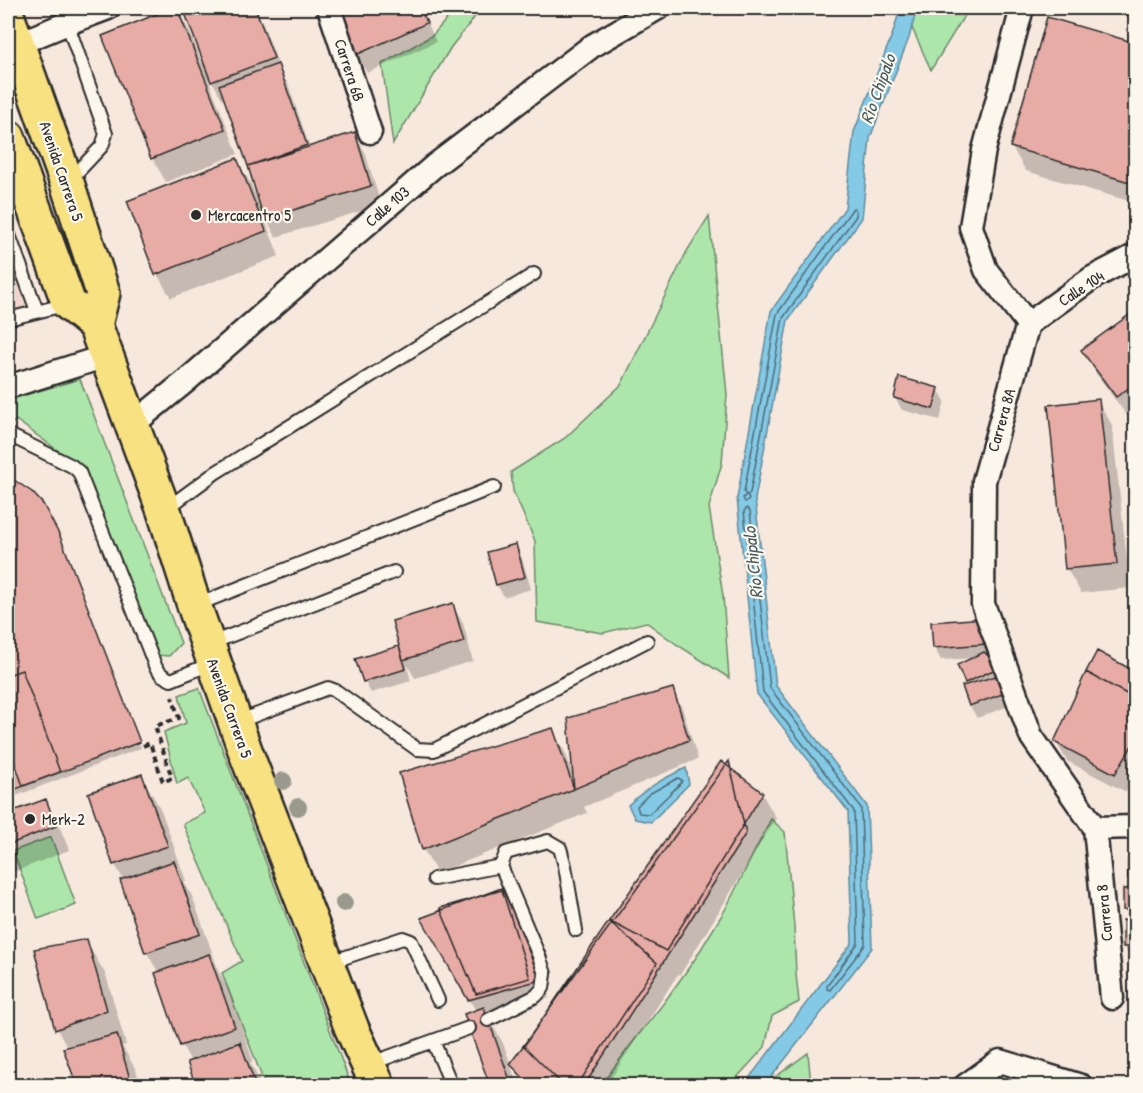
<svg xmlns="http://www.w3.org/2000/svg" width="1143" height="1093" font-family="'Patrick Hand',sans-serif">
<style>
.built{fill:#f2d6cd}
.green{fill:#ade6aa;stroke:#6c886a;stroke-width:1.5}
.water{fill:#84cae6;stroke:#608a9b;stroke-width:1.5}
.shadow{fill:#0003}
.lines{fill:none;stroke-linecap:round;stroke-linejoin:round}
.shore{stroke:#4f6b76;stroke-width:1.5}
.building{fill:#e7aca6;stroke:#2b2b2b;stroke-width:1.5}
.service-casing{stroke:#2b2b2b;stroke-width:16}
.minor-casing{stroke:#2b2b2b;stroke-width:27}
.primary-casing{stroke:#2b2b2b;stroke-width:38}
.path{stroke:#2b2b2b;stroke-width:4;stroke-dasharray:6 4.5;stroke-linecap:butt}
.service{stroke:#fbf7ec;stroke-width:12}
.minor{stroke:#fbf7ec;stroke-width:22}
.primary{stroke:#f8e181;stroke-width:33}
.tree{fill:#999a8d}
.poi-dot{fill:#2b2b2b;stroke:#fbf7ec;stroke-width:2}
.labels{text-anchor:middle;stroke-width:4.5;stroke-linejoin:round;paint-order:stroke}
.street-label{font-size:16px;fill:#2b2b2b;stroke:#fbf7ec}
.poi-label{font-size:16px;fill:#2b2b2b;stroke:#fbf7ec;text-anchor:start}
.water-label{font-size:18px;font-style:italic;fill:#465b63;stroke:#fbf7ec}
</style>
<rect width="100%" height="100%" fill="#f7e8de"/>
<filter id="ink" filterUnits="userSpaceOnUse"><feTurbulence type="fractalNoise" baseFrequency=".0167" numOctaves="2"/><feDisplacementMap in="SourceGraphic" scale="12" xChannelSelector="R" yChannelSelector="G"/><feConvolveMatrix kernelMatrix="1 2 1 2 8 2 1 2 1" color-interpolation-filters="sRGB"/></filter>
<g filter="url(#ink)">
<!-- built -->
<path class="built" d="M20,282L28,318L8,322V287Z"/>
<!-- green -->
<path class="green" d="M442,8H482L451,47L393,144L382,64L433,35L450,15Z
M903,8H969L931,70Z
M709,216L727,394L722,463L709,507L723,596L729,678L676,644L646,622L603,633L537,622L535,541L513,491L511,472L565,438L621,385L687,251Z
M80,379L181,643L169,656L156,655L79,466L16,420L8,428V400Z
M199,688L351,1085H265L222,973L242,961L183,824L205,813L188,778L177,784L164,732L186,723L179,695Z
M771,819L785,832L794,926L796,974L799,1002L772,1016L765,1047L730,1085H601L633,1042L663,1004L695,959L725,910Z
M51,837L76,905L38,919L13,851Z
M808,1053L811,1085H765L766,1084Z"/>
<!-- water -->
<path class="water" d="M900,8H917L909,38L870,138L862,218L788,320L755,499L776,686L867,806L872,948L765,1085H744L852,943L848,811L757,694L737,498L771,311L845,208L854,132L894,30Z
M686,768L689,784L651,822L635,819L628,805C648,787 662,779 686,768Z"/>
<!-- shadow -->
<path class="shadow" d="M176,8L190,32L202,63L205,62L185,9L189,8H257L282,74L288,84L310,148L354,134L365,152L381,205L276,237L268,222L266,223L279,256L171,298L157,274L237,160L251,184L259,204H261L226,99L223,100L210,78L208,79L238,154L166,182L152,158L104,36Z
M336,8H421L436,42L367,73L357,54Z
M1088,8H1099L1097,11Z
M1110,8H1136V21L1112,10Z
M1136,44V203L1026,171L1011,146Z
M1136,312V417L1131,421L1097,375L1083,351Z
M938,389L945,401L940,420L902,410L895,398Z
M1098,401L1112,425L1130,588L1081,593L1067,569Z
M8,479L31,493L62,543L141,748L8,799Z
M515,546L522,558L531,589L504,597L497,585L488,553Z
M452,605L463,623L473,661L415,678L408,666L407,667L411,681L371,693L364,681Z
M985,619L994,656L987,657L999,668L1014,704L977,718L970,706L964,687L968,686L966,682L976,658L941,660L934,648Z
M1136,673V776L1126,792L1067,761L1056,742Z
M672,689L682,708L698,759L584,807L587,813L437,873L423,849L552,730L566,754L573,775Z
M141,775L161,810L186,881L184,882L193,898L218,969H217L229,990L253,1061L250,1062L262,1086H198L191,1062L182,1045L159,973L147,953L122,881L123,879L115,865L90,794Z
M762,794L776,818L680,975L678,974L606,1086H525L513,1066L511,1067L518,1086H491L476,1011L423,919L504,889L514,908L549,998L487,1016L503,1043L511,1065L523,1047L524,1048L611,921Z
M45,801L59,825L69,850L9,874L8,872V815Z
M1136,862V888L1129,877Z
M1136,890V959H1131L1124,946L1132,921L1125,909Z
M86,941L106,975L126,1045L122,1046L136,1070L141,1086H78L68,1048L57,1029Z"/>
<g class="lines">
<!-- shore -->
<path class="shore" d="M853,208L856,210V216L783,318L750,493L747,495L749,499L748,501L745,502L743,498L746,495L744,492L777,314Z
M747,508L750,511L770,688L861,808L865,945L830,990L827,989V986L858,943L854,811L763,692L744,511Z
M678,778L682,780L681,783L649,814L639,813L637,806L649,794Z"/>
</g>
<!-- building -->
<path class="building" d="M172,8H177L225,129L151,159L102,36Z
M183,8H255L274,58L211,82Z
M334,8H420L427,23L356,55Z
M1047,17L1136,43V184L1010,147Z
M278,64L307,145L248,166L219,85Z
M355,132L371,186L264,219L248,166Z
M237,158L266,231L155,275L127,201Z
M1136,310V383L1116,397L1081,350Z
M899,377L939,388L933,409L894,398Z
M1099,399L1117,564L1065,569L1048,405Z
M8,476L32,492L43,504L60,536L140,742L8,792Z
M516,544L525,577L496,585L487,552Z
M453,603L464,642L403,660L392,621Z
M986,618L988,644L933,648L931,622Z
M399,646L406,669L363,682L355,659Z
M1097,651L1136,672V699L1086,672Z
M984,652L1000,667L965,683L957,665Z
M22,670L60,772L23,786L8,743V675Z
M1086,672L1136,699V739L1115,774L1054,742Z
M996,676L1008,692L969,706L962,686Z
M673,688L689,740L574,789L568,718Z
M553,728L574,789L422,850L399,773Z
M721,761L763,793L666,951L609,921Z
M729,761L746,833L584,1086H531L510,1064Z
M142,774L168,846L113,865L88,793Z
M46,799L56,826L8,845V813Z
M1128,860H1136V877L1128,878Z
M174,861L200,934L145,953L120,880Z
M504,887L540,980L468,1000L421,918Z
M1136,888V910H1123V889Z
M502,890L530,978L476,994L440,908Z
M1123,920H1136V947H1123Z
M609,921L657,963L577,1086H564L524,1046Z
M87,939L107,1010L55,1030L34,949Z
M209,954L235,1027L180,1046L155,973Z
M484,1007L512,1086H490L464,1014Z
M117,1034L132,1086H77L63,1048Z
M240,1042L256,1086H196L187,1062Z"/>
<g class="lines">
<defs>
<path id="service" d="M62,8L106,134L102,146L70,180
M8,232L37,311
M8,319L68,304
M8,436H11L72,466L79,472L156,668L162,675L171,680L213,663
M166,509L215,473L534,274
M196,605L494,487
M209,644L394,572
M237,722L328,688L336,691L417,749L434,750L647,641
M434,879L501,866
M328,963L403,938L411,941L438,1000
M488,1020L536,996L543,988L545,974L539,956L501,866L506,853L548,841L560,848L565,866L576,930
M433,1041L452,1086
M369,1064L469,1028"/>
<path id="minor" d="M329,8L370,132
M1022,8L984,150L971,227L986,270L1028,324
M17,44L68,23L108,8
M1028,324L984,481L983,604L1031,736L1095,828L1112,998
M1028,324L1092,278L1136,255
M8,387L106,356
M132,425L186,381L434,166L592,46L658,8
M1095,828L1136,827
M965,1086L1000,1061L1081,1086"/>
<path id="primary" d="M8,18L67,183L103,293L95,325
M8,137L69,304L95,325L164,511L194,605L246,753L352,1029L378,1086"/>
</defs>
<!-- service casing -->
<use href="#service" class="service-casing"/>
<!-- minor casing -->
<use href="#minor" class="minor-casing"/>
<!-- primary casing -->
<use href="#primary" class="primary-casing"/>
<!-- path -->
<path class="path" d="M143,746L150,743L163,782L172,778L155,726L179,718L172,697"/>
<!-- service -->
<use href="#service" class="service"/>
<!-- minor -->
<use href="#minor" class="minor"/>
<!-- primary -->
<use href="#primary" class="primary"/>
</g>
<!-- trees -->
<g class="tree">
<circle cx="283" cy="781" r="9"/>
<circle cx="298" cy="807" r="9"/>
<circle cx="344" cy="903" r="9"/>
</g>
</g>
<!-- markers -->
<g class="poi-dot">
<circle cx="196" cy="215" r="6"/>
<circle cx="30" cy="819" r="6"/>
</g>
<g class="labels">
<!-- street labels -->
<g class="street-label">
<text transform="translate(350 70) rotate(72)" y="6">Carrera 6B</text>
<text transform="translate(62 171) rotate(71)" y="6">Avenida Carrera 5</text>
<text transform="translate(387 206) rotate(-41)" y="6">Calle 103</text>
<text transform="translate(1081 288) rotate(-33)" y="6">Calle 104</text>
<text transform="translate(1001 420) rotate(-74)" y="6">Carrera 8A</text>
<text transform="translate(230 708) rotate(70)" y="6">Avenida Carrera 5</text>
<text transform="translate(1104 913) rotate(-95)" y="6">Carrera 8</text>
</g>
<!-- poi labels -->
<g class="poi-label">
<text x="208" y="221">Mercacentro 5</text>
<text x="42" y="825">Merk-2</text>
</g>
<!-- water labels -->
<g class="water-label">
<text transform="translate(878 89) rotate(-70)" y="6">Río Chipalo</text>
<text transform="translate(753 563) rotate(-96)" y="6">Río Chipalo</text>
</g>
</g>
<!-- margin -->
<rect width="1143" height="1093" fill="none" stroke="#fbf7ec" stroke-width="30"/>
<rect x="15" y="15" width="1113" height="1063" fill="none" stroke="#2b2b2b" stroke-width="2" filter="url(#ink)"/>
</svg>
